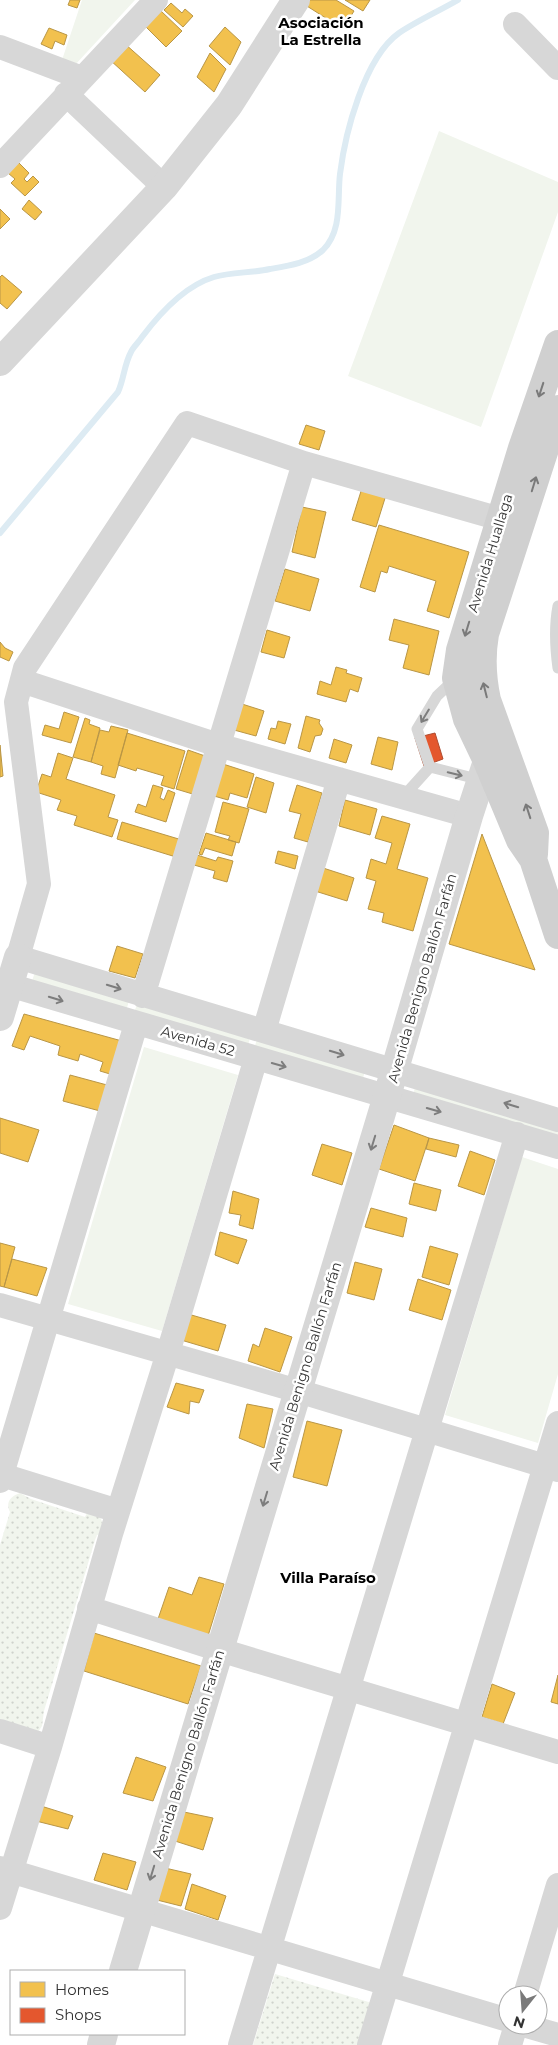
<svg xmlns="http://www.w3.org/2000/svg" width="558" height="2045" font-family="Montserrat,sans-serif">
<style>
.green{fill:#f1f5ed}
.park{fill:url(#park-dots)}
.homes{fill:#f2c14e;stroke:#b99646}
.shops{fill:#e4572e;stroke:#af4c30}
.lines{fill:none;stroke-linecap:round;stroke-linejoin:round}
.stream{stroke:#ddebf3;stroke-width:6}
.service{stroke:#d7d7d7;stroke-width:11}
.minor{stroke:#d7d7d7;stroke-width:24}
.tertiary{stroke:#d7d7d7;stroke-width:28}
.secondary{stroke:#d0d0d0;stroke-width:28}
.oneway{stroke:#7a7a7a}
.oneway2{stroke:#7d7d7d}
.labels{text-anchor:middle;stroke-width:5;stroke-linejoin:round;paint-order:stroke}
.street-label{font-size:14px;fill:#333;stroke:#fff}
.neighbourhood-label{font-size:15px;font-weight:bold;fill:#000;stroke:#fff}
</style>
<defs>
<pattern id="park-dots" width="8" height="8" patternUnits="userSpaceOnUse" patternTransform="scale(1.25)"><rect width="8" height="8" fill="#f1f5ed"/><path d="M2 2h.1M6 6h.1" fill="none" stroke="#cfd2cc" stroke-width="1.8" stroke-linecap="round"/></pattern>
</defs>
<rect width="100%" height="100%" fill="#fff"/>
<!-- green -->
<path class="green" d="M82,0H135L75,65L62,60Z
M439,131L558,182V212L481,427L348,376Z
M35,972L129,1001L126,1011L32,981Z
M137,1004L250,1037L248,1047L134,1013Z
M257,1039L365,1070L363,1079L254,1049Z
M144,1047L238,1075L162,1331L68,1304Z
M416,1085L558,1129V1139L413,1094Z
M522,1157L558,1169V1374L538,1443L445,1415Z"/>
<!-- park -->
<path class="park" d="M20,1493L31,1499L85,1517L87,1513L100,1517L104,1526L102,1534L97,1535L95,1540L44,1711L42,1726L38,1732L0,1723V1545L10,1512C5,1502 11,1496 20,1493Z
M275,1974L372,2003L359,2045H253Z"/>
<!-- homes -->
<path class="homes" d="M70,0H80L77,8L68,5Z
M299,0H336L354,11L343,29L299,1Z
M345,0H370L363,11Z
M171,3L182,13L185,9L193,16L183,27L164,10Z
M161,11L182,31L166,47L146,27Z
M225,27L241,42L230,65L209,46Z
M49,28L67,35L64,45L55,41L52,49L41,44Z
M124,43L160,75L145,92L109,59Z
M210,53L226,69L214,92L197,77Z
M18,162L29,173L24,179L27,182L33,176L39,182L25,196L11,183L15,179L8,173Z
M29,200L42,212L35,220L22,209Z
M0,209L10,219L0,229Z
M2,275L22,292L7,309L0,303V277Z
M306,425L325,431L319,450L299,444Z
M362,488L386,495L376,527L352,520Z
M302,507L326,512L315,558L292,552Z
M379,525L469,552L449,618L427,611L436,581L389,566L387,573L381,571L375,592L360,587Z
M285,569L319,579L310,611L275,601Z
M394,619L439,631L429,675L403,668L409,645L389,640Z
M267,630L290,637L284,658L261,652Z
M0,642L5,648L13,652L9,661L0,657Z
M336,667L347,670L346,673L362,678L358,692L350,689L346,702L317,694L320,681L331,685Z
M242,704L264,711L256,736L234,730Z
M64,712L79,717L71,743L42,735L45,725L59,729Z
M306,716L320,720L319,723L323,729L321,735L315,736L310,752L298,748Z
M85,718L90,720L89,724L100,728L91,762L73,757Z
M278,721L291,724L285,744L268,739L271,728L276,729Z
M111,726L128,730L115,778L101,774L103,766L91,762L100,730L109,732Z
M127,733L185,751L174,789L161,785L164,776L137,768L136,771L118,765Z
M378,737L398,742L392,770L371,764Z
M334,739L352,745L346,763L329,758Z
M0,745L3,776L0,777Z
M188,750L208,757L196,795L176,789Z
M58,753L73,758L66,779L115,795L108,817L118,820L112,837L74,825L77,816L57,810L61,800L36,792L42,774L51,777Z
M223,764L254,774L247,798L230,793L228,800L214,796Z
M256,777L274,783L266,813L247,807Z
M153,785L163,788L160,798L164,800L168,790L175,793L166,822L135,812L138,804L146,807Z
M297,785L322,793L308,842L294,838L301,814L289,811Z
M345,800L377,809L370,835L339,826Z
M223,802L249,809L239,843L228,840L230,836L215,832Z
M382,816L410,824L397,869L428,878L413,931L382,922L384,913L368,909L376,881L366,878L371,859L386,864L392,843L375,838Z
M122,822L182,840L176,857L117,839Z
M206,833L236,842L232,856L205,848L202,855L199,854Z
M482,834L535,970L449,944Z
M278,851L298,856L295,869L275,863Z
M197,855L216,861L218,857L233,861L227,882L213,878L215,871L194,865Z
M320,867L354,878L347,901L315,891Z
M117,946L143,954L135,978L109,971Z
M24,1014L122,1041L110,1074L100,1071L103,1062L80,1054L78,1061L58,1055L60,1046L30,1036L24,1050L12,1046Z
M70,1075L107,1085L100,1111L63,1101Z
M0,1118L39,1130L28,1162L0,1153Z
M394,1125L429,1138L415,1181L379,1169Z
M429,1138L459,1145L456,1157L426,1149Z
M322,1144L352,1153L342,1185L312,1175Z
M470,1151L495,1160L484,1195L458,1186Z
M414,1183L441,1190L436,1211L409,1204Z
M233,1191L259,1199L253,1229L239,1225L241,1215L229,1213Z
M371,1208L407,1218L403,1237L365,1227Z
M220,1232L247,1240L238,1264L215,1255Z
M0,1243L15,1247L4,1287L0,1286Z
M430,1246L458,1254L449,1285L422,1277Z
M12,1259L47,1268L37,1296L4,1287Z
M355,1262L382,1269L374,1300L347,1293Z
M418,1279L451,1290L442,1320L409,1310Z
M188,1314L226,1325L218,1351L181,1340Z
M265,1328L292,1337L280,1372L248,1361L253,1344L259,1347Z
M176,1383L204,1390L199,1403L190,1401L189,1414L167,1407Z
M247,1404L273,1409L264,1448L239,1438Z
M307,1421L342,1430L327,1486L293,1477Z
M199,1577L224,1584L208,1636L158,1619L169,1587L192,1595Z
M94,1633L201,1666L188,1704L84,1671Z
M558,1675V1704L551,1702Z
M492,1684L515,1693L503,1724L482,1717Z
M136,1757L166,1767L153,1801L123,1793Z
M41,1806L73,1816L68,1829L36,1821Z
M184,1812L213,1818L203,1850L175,1841Z
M103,1853L136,1862L127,1890L94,1880Z
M165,1868L191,1874L181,1906L157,1900Z
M192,1884L226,1896L218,1920L185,1909Z"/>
<!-- shops -->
<path class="shops" d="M435,733L443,759L424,766L415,738Z"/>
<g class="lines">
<!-- stream -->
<path class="stream" d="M0,533L118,392C124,379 124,365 131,352C133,347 139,342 142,337C160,313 184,286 214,277C231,272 252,273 270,269C288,266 309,263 323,250C343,230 337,199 340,174C345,134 364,58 399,33C417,21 439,11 458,0"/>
<!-- service -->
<path class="service" d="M558,606C554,627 555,646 558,668
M430,767L417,729L437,696L455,679
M430,767L481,780
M403,797L430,767"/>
<!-- minor -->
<path class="minor" d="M515,24L558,68
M0,47L82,78
M66,94L164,187
M0,166L156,0
M518,524L304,463L187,423L25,668L16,702L39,884L18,957L558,1120
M22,681L218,745L469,816
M9,985L558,1147
M143,996L304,463
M264,1031L339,779
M0,1305L298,1391L558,1470
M2,1475L118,1511
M0,1481L136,1024
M89,1608L220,1650L558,1752
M0,1731L50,1747
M0,1868C169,1919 338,1970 508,2020
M0,1908L50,1747L111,1534L168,1353L256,1058
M525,1995L558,1885
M523,2025L558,2035
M240,2045L517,1134
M369,2045L558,1423
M510,2045L516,2025"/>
<!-- tertiary -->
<path class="tertiary" d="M0,362L164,187L229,105L296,0
M0,1017L18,957
M123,1971L387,1096L469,816L487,761L495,746
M101,2045L104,2034"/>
<!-- secondary -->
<path class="secondary" d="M558,344L522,448L460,650L456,678L467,719L487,761L520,840L533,859L558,935
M534,854L535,833L487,700C482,677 481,657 485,634L558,409"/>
</g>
<!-- one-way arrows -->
<defs><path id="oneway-shaft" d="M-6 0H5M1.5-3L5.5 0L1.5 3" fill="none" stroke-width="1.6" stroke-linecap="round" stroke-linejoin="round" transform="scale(1.25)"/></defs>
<g class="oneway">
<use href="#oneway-shaft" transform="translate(541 390) rotate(108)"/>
<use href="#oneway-shaft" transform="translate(534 484) rotate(-73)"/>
<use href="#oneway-shaft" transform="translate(467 629) rotate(107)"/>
<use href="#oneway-shaft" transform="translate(485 690) rotate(-104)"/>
<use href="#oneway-shaft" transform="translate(528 811) rotate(-108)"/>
</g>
<g class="oneway2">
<use href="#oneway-shaft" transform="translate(425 716) rotate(121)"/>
<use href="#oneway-shaft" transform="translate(455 774) rotate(14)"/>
<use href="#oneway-shaft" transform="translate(114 987) rotate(17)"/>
<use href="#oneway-shaft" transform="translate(56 999) rotate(17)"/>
<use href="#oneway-shaft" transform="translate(337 1053) rotate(17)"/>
<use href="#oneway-shaft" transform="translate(279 1065) rotate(16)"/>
<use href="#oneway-shaft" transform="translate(511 1105) rotate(-163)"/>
<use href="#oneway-shaft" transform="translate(434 1110) rotate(16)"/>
<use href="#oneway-shaft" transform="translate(373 1143) rotate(107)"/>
<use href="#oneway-shaft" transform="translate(265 1499) rotate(107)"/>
<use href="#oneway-shaft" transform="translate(152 1873) rotate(107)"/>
</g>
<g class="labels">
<!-- street labels -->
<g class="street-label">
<text transform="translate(490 553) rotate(-73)" y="5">Avenida Huallaga</text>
<text transform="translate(422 978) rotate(-74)" y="5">Avenida Benigno Ballón Farfán</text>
<text transform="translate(198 1041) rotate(16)" y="5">Avenida 52</text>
<text transform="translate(305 1366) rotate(-73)" y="5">Avenida Benigno Ballón Farfán</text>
<text transform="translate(188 1754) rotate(-73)" y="5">Avenida Benigno Ballón Farfán</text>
</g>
<!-- neighbourhood labels -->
<g class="neighbourhood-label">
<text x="321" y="28">Asociación<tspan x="321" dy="17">La Estrella</tspan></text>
<text x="328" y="1583">Villa Paraíso</text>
</g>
</g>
<!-- legend -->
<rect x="10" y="1970" width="175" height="65" fill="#ffffff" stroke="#adadad"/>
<rect x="20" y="1982" width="25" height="15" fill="#f2c14e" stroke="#adadad"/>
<text x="55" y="1995" font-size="15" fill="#333333">Homes</text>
<rect x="20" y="2008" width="25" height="15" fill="#e4572e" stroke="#adadad"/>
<text x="55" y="2020" font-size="15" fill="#333333">Shops</text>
<!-- north arrow -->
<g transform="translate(523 2010) rotate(197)"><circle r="24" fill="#ffffff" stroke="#adadad"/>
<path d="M0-4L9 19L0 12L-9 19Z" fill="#7a7a7a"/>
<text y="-8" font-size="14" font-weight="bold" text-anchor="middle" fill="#333333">N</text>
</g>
</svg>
